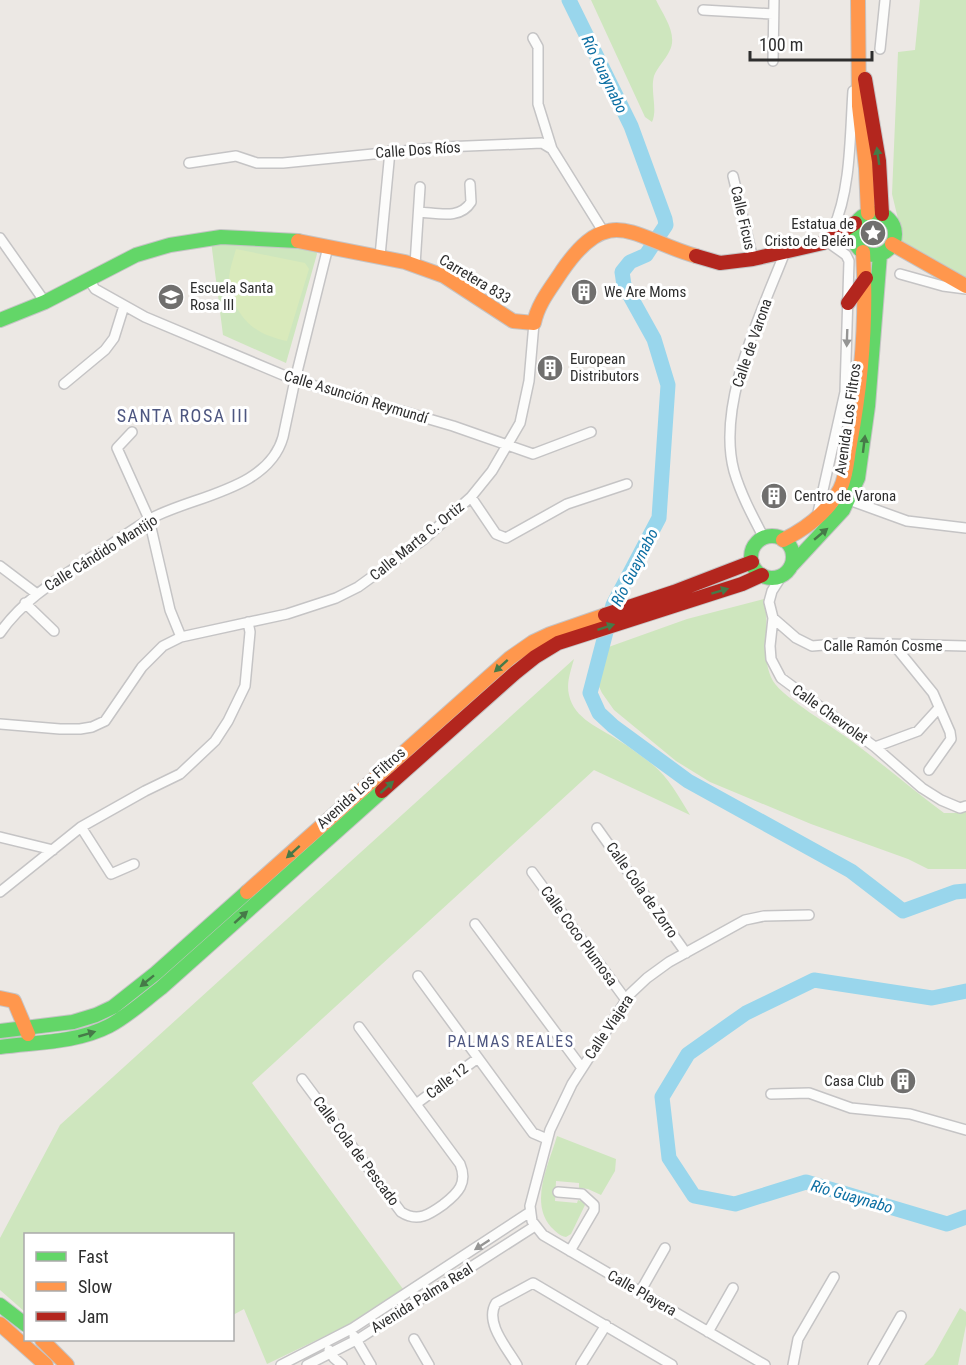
<svg xmlns="http://www.w3.org/2000/svg" width="966" height="1365" font-family="'Roboto Condensed',sans-serif">
<style>
.green{fill:#cee6be}
.pitch{fill:#d9eabb}
.lines{fill:none;stroke-linecap:round;stroke-linejoin:round}
.river{stroke:#99d6ec;stroke-width:15}
.street-casing{stroke:#c5c4c5;stroke-width:12}
.fast-casing{stroke:#c5c4c5;stroke-width:16}
.slow-casing{stroke:#c5c4c5;stroke-width:16}
.jam-casing{stroke:#c5c4c5;stroke-width:16}
.street{stroke:#fcfcfb;stroke-width:9}
.fast{stroke:#63d668;stroke-width:14}
.slow{stroke:#ff974d;stroke-width:14}
.jam{stroke:#b3261e;stroke-width:14}
.oneway{fill:#467a48}
.oneway2{fill:#959594}
.labels{text-anchor:middle;stroke-width:6;stroke-linejoin:round;paint-order:stroke}
.street-label{font-size:15px;fill:#2e2e2e;stroke:#fff}
.poi-label{font-size:15px;fill:#2e2e2e;stroke:#fff;text-anchor:start}
.water-label{font-size:16px;font-style:italic;fill:#0d6fa3;stroke:#fff}
.neighbourhood-label{font-size:16px;letter-spacing:1.5px;fill:#4d5680;stroke:#fff}
.quarter-label{font-size:18px;letter-spacing:1.5px;fill:#4d5680;stroke:#fff}
</style>
<rect width="100%" height="100%" fill="#ece8e4"/>
<!-- green -->
<path class="green" d="M591,0H656C663,15 679,35 669,52C665,60 657,68 654,76C650,91 658,109 652,122L645,117Z
M920,0H966V279L900,241L899,223L892,194L898,52L915,50Z
M211,241L316,248L317,254L286,363L223,335Z
M764,599C771,625 759,656 773,681C783,698 835,728 853,742C884,765 913,790 944,813H954L966,809V869H928L908,859L811,824L710,782L676,761L614,710L602,693L595,678V672L603,649L687,619Z
M574,659C571,670 566,683 569,695C574,719 600,728 618,740C630,747 641,756 652,764C669,778 679,797 690,815L594,770L252,1083L403,1289L346,1326L267,1364L244,1309L233,1315L232,1234H26L25,1312L0,1290V1238L60,1125Z
M557,1136L616,1159L615,1171L601,1195L588,1189L579,1188V1183L556,1181L555,1201L577,1203L578,1200L583,1202L585,1205L571,1234L566,1237C560,1236 556,1232 551,1227C529,1202 549,1164 557,1136Z
M960,1308L966,1312V1325L958,1365H924L933,1356Z"/>
<!-- pitch -->
<path class="pitch" d="M236,249L305,263L309,269L287,341C263,336 246,327 235,304C232,297 229,289 229,281C229,270 233,260 236,249Z"/>
<g class="lines">
<!-- river -->
<path class="river" d="M569,0L631,126L665,219L666,225L646,255L630,262L622,272L624,285L654,339L668,385L659,518L613,605L590,693L599,713L613,726L688,781L851,871L903,911L955,892L966,891
M966,991L932,998L814,980L746,1013L688,1054L662,1097L669,1158L694,1196L735,1204L806,1182L947,1224L966,1217"/>
<defs>
<path id="street" d="M703,10L773,14
M533,38L538,47V104L552,149L603,231
M880,49L885,0
M773,61L774,0
M189,163L236,156L257,163H283L443,147L542,143L552,149
M733,176L753,259
M419,212C438,213 460,220 471,202L470,184
M833,229C851,190 850,134 853,91
M0,238L45,302
M380,256L390,151
M415,265L420,187
M900,274L943,286L966,289
M89,280L95,289L145,317L295,380L453,426L533,454L591,432
M64,384L105,350L114,338L124,306
M132,432L117,448L149,519L170,610L181,637
M471,497L496,534L506,538L567,504L627,484
M849,500L907,521L966,528
M817,517L845,392L849,261L846,255L832,245
M764,538C753,517 741,495 734,471C716,404 761,314 785,252
M0,566L37,594
M781,577L772,591L769,602L773,618L770,646L771,659L781,678L875,747L922,788L941,800L960,808L966,806
M25,603L54,631
M773,618L796,638L812,646L848,643L966,646
M0,633C24,598 60,578 95,555C112,544 130,531 148,520C190,496 268,491 283,437L295,380L328,247
M894,645L933,693L950,732L951,739L929,770
M0,724L60,729H80L92,727L105,721L142,667L163,646L181,637L287,614L336,598L358,587L423,540L471,497L492,471L520,423L529,381L534,323
M875,747L918,731L938,709
M81,827L111,874L134,864
M597,828L686,953
M0,837L53,850
M532,872L626,1000
M0,892L81,827L145,791L180,774L215,741L228,721L245,686L250,632L248,622
M475,924L582,1068
M418,976L533,1133L547,1139
M302,1079L401,1212C418,1223 430,1214 444,1204C458,1193 468,1183 460,1164L359,1027
M771,1094L809,1093L851,1108L910,1114L966,1130
M416,1104L478,1058
M558,1192L582,1194L594,1205V1210L570,1251
M640,1292L665,1248
M708,1332L733,1288
M354,1336L371,1365
M414,1339L429,1365
M329,1350L334,1358L342,1365
M281,1365L353,1328L530,1212
M307,1365L360,1338L535,1226
M517,1365C507,1348 484,1322 496,1303L533,1283L672,1365
M581,1365L606,1325
M765,1365L543,1235L532,1221L530,1206L550,1130L572,1084L630,994L647,978L669,962L745,920L764,916L809,915
M793,1365L798,1339L834,1277
M873,1365L901,1316"/>
<path id="fast" d="M853 234a21 21 0 1 1 42 0a21 21 0 1 1-42 0Z
M0,320L45,302L136,255L170,245L221,237L298,241
M751 557a21 21 0 1 1 42 0a21 21 0 1 1-42 0Z
M792,565L843,510L858,478L868,406L880,254
M0,1031L73,1022L96,1015L113,1007L156,973L247,892
M0,1047C36,1042 76,1043 109,1026C128,1016 144,1001 161,988L382,791
M0,1305L26,1325"/>
<path id="slow" d="M858,0L859,106L866,168L868,213
M298,241L405,262L444,276L513,321L534,323C538,303 551,288 562,271C610,201 633,238 696,256
M892,244L966,286
M783,540C807,528 828,512 840,489C847,475 847,459 850,444C862,380 867,317 863,252
M247,892L510,658L533,642L550,634L605,615
M0,998L14,1001L28,1034
M0,1324L46,1365
M42,1340L67,1365"/>
<path id="jam" d="M865,79L879,161L882,214
M696,256L720,263L753,259L823,243L855,223
M848,303L866,278
M605,615L674,592L752,562
M382,791L515,673L535,657L558,643L742,584L762,575"/>
</defs>
<!-- street casing -->
<use href="#street" class="street-casing"/>
<!-- fast casing -->
<use href="#fast" class="fast-casing"/>
<!-- slow casing -->
<use href="#slow" class="slow-casing"/>
<!-- jam casing -->
<use href="#jam" class="jam-casing"/>
<!-- street -->
<use href="#street" class="street"/>
<!-- fast -->
<use href="#fast" class="fast"/>
<!-- slow -->
<use href="#slow" class="slow"/>
<!-- jam -->
<use href="#jam" class="jam"/>
</g>
<!-- one-way arrows -->
<defs><path id="oneway-solid" d="M-6-.8H1V-3.2L6.5 0L1 3.2V.8H-6Z" transform="scale(1.5)"/></defs>
<g class="oneway">
<use href="#oneway-solid" transform="translate(878 156) rotate(-98)"/>
<use href="#oneway-solid" transform="translate(864 444) rotate(-83)"/>
<use href="#oneway-solid" transform="translate(821 534) rotate(-40)"/>
<use href="#oneway-solid" transform="translate(720 591) rotate(-17)"/>
<use href="#oneway-solid" transform="translate(606 627) rotate(-18)"/>
<use href="#oneway-solid" transform="translate(501 666) rotate(138)"/>
<use href="#oneway-solid" transform="translate(387 787) rotate(-42)"/>
<use href="#oneway-solid" transform="translate(293 852) rotate(138)"/>
<use href="#oneway-solid" transform="translate(241 917) rotate(-42)"/>
<use href="#oneway-solid" transform="translate(147 981) rotate(141)"/>
<use href="#oneway-solid" transform="translate(87 1034) rotate(-16)"/>
</g>
<g class="oneway2">
<use href="#oneway-solid" transform="translate(847 338) rotate(92)"/>
<use href="#oneway-solid" transform="translate(482 1245) rotate(147)"/>
</g>
<!-- icons -->
<defs>
<symbol id="sight-disc" viewBox="-11 -11 22 22"><circle r="9.5" fill="#706f6e" stroke="#fff"/><path d="M0-6L1.8-2.2L6-1.7L2.9 1.2L3.7 5.4L0 3.3L-3.7 5.4L-2.9 1.2L-6-1.7L-1.8-2.2Z" fill="#fff"/></symbol>
<symbol id="building-disc" viewBox="-11 -11 22 22"><circle r="9.5" fill="#706f6e" stroke="#fff"/><path d="M-4-6H4V6H1V3H-1V6H-4ZM-2.5-4.3h1.7v1.8h-1.7ZM.8-4.3h1.7v1.8H.8ZM-2.5-1h1.7V.8h-1.7ZM.8-1h1.7V.8H.8Z" fill="#fff"/></symbol>
<symbol id="school-disc" viewBox="-11 -11 22 22"><circle r="9.5" fill="#706f6e" stroke="#fff"/><path d="M0-5L7-2L0 1L-7-2ZM-4 1L0 2.5L4 1V4Q0 6-4 4Z" fill="#fff"/></symbol>
</defs>
<g fill-rule="evenodd">
<use href="#sight-disc" x="858" y="218" width="30" height="30"/>
<use href="#building-disc" x="569" y="277" width="30" height="30"/>
<use href="#school-disc" x="156" y="282" width="30" height="30"/>
<use href="#building-disc" x="535" y="353" width="30" height="30"/>
<use href="#building-disc" x="759" y="481" width="30" height="30"/>
<use href="#building-disc" x="888" y="1066" width="30" height="30"/>
</g>
<g class="labels">
<!-- street labels -->
<g class="street-label">
<text transform="translate(418 150) rotate(-4)" y="5">Calle Dos Ríos</text>
<text transform="translate(743 218) rotate(77)" y="5">Calle Ficus</text>
<text transform="translate(475 279) rotate(31)" y="5">Carretera 833</text>
<text transform="translate(752 343) rotate(-71)" y="5">Calle de Varona</text>
<text transform="translate(356 397) rotate(17)" y="5">Calle Asunción Reymundí</text>
<text transform="translate(848 419) rotate(-82)" y="5">Avenida Los Filtros</text>
<text transform="translate(417 541) rotate(-39)" y="5">Calle Marta C. Ortiz</text>
<text transform="translate(101 553) rotate(-32)" y="5">Calle Cándido Mantijo</text>
<text x="883" y="651">Calle Ramón Cosme</text>
<text transform="translate(830 714) rotate(36)" y="5">Calle Chevrolet</text>
<text transform="translate(361 788) rotate(-42)" y="5">Avenida Los Filtros</text>
<text transform="translate(642 890) rotate(55)" y="5">Calle Cola de Zorro</text>
<text transform="translate(579 936) rotate(54)" y="5">Calle Coco Plumosa</text>
<text transform="translate(609 1027) rotate(-56)" y="5">Calle Viajera</text>
<text transform="translate(447 1081) rotate(-37)" y="5">Calle 12</text>
<text transform="translate(356 1151) rotate(53)" y="5">Calle Cola de Pescado</text>
<text transform="translate(642 1293) rotate(30)" y="5">Calle Playera</text>
<text transform="translate(422 1298) rotate(-32)" y="5">Avenida Palma Real</text>
</g>
<!-- poi labels -->
<g class="poi-label">
<text x="854" y="229" text-anchor="end">Estatua de<tspan x="854" dy="17">Cristo de Belén</tspan></text>
<text x="190" y="293">Escuela Santa<tspan x="190" dy="17">Rosa III</tspan></text>
<text x="604" y="297">We Are Moms</text>
<text x="570" y="364">European<tspan x="570" dy="17">Distributors</tspan></text>
<text x="794" y="501">Centro de Varona</text>
<text x="884" y="1086" text-anchor="end">Casa Club</text>
</g>
<!-- water labels -->
<g class="water-label">
<text transform="translate(605 74) rotate(64)" y="6">Río Guaynabo</text>
<text transform="translate(634 567) rotate(-63)" y="6">Río Guaynabo</text>
<text transform="translate(852 1196) rotate(16)" y="6">Río Guaynabo</text>
</g>
<!-- neighbourhood labels -->
<g class="neighbourhood-label">
<text x="511" y="1047">PALMAS REALES</text>
</g>
<!-- quarter labels -->
<g class="quarter-label">
<text x="183" y="422">SANTA ROSA III</text>
</g>
</g>
<!-- legend -->
<rect x="24" y="1233" width="210" height="108" fill="#ffffff" stroke="#ababab" stroke-width="1.5"/>
<rect x="36" y="1252" width="30" height="9" fill="#63d668" stroke="#ababab" stroke-width="1.5"/>
<text x="78" y="1263" font-size="18" fill="#2e2e2e">Fast</text>
<rect x="36" y="1282" width="30" height="9" fill="#ff974d" stroke="#ababab" stroke-width="1.5"/>
<text x="78" y="1293" font-size="18" fill="#2e2e2e">Slow</text>
<rect x="36" y="1312" width="30" height="9" fill="#b3261e" stroke="#ababab" stroke-width="1.5"/>
<text x="78" y="1323" font-size="18" fill="#2e2e2e">Jam</text>
<!-- scale -->
<path d="M750 51v9h122v-9" fill="none" stroke="#2e2e2e" stroke-width="3"/>
<text x="759" y="51" font-size="18" fill="#2e2e2e" stroke="#ffffff" stroke-width="4.5" paint-order="stroke">100 m</text>
</svg>
